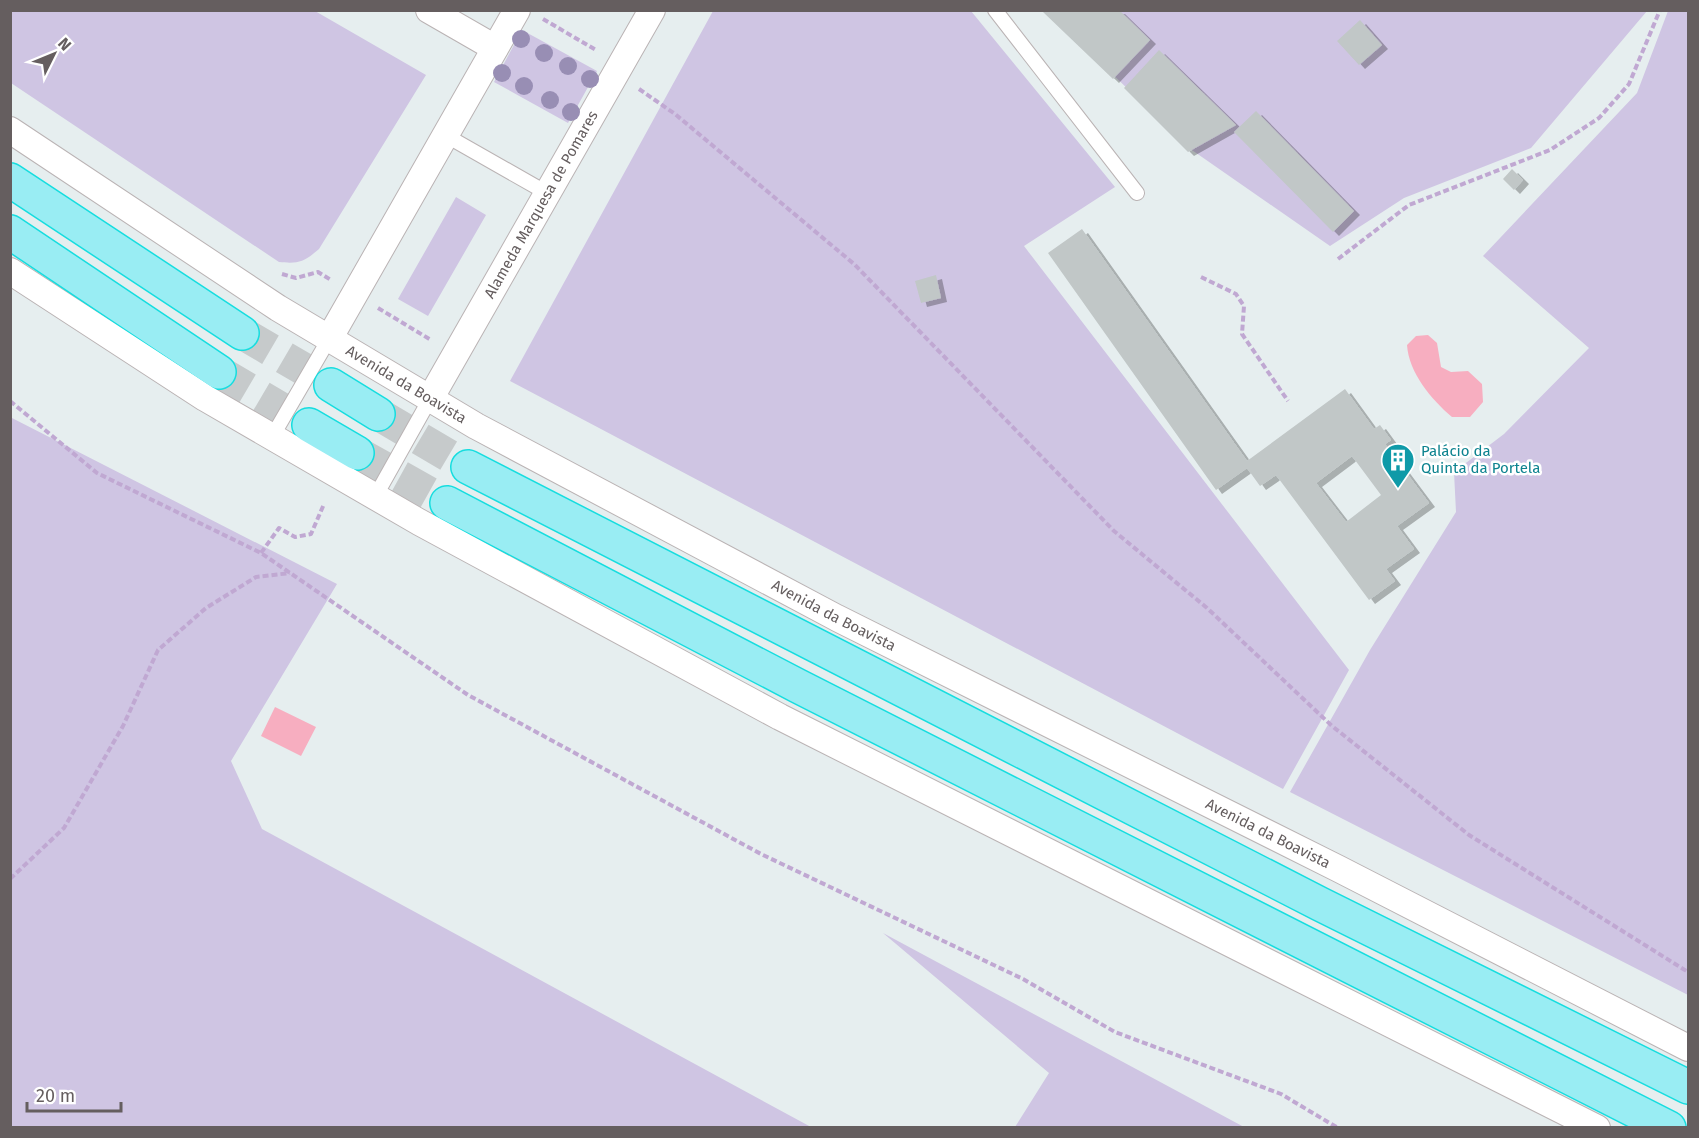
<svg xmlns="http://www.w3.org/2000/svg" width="1699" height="1138" font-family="'Fira Sans',sans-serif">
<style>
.green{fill:#cfc5e3}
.water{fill:#f7aec0}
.building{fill:#c1c7c7;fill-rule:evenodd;filter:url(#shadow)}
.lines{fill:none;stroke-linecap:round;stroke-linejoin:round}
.highway-tunnel{stroke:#c6cacb;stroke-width:33;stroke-dasharray:33 16;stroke-linecap:butt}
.lane-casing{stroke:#bab3b4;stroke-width:16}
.street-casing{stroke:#bab3b4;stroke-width:28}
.highway-casing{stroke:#16dddf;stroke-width:36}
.path{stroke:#c0a8d2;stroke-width:4;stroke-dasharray:6 3;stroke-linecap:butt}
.lane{stroke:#fff;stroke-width:14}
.street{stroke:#fff;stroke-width:26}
.highway{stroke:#99edf3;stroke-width:33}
.tree{fill:#988eb4}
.labels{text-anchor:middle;stroke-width:5;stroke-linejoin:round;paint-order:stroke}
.street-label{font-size:15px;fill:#655e5f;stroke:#fff}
.culture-label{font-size:15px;fill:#0d838f;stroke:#fff;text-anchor:start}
</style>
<defs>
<filter id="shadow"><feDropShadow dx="6" dy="4" stdDeviation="0" flood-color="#0004"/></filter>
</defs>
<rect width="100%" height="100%" fill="#e6eeef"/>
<!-- green -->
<path class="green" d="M10,11H315L426,75L319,249C304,262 299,264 279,262L11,83Z
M713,11H971L1115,187L1024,246L1349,670L1283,789L510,381Z
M1047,11H1647L1531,148L1404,198L1330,246L1189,148Z
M1668,11H1688V995L1290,792L1370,650L1456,512L1454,472L1504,434L1589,348L1483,256L1637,93Z
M522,30L597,71L568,123L494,82Z
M456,197L486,215L428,316L398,299Z
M10,417L337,584L231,761L262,829L811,1127H11Z
M883,933L1244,1127H1015L1049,1073Z"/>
<!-- water -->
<path class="water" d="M1428,335L1437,343L1441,367L1451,372L1468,371L1482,384L1483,402L1470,417H1452C1431,399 1409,373 1407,345L1416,336Z
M275,707L316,727L301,756L261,736Z"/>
<!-- building -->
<path class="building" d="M1045,10H1119L1150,40L1113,79L1043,12Z
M1360,20L1382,45L1359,65L1337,41Z
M1159,50L1236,125L1188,152L1124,88Z
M1256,111L1354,211L1333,232L1234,132Z
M1512,169L1523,180L1514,190L1503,179Z
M1082,229L1247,461L1345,389L1374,429L1380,425L1391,440L1385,444L1429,503L1397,526L1414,549L1386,569L1395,581L1369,600L1276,475L1260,486L1247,468L1216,490L1048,253ZM1352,456L1381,495L1346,522L1316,483Z
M936,275L941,298L921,303L915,281Z"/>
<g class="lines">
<!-- highway-tunnel -->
<path class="highway-tunnel" d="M242,333L331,385
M219,372L309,425
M378,414L468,467
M357,453L447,503"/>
<defs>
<path id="lane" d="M995,10L1137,193
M445,135L547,193
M272,437L329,339
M375,497L430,399"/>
<g id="street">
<path d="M429,10L495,48"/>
<path id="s1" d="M10,130L278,308L476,426L837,618L1339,869L1688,1048"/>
<path d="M10,271L205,398L419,522L780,717L1597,1128"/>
<path d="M329,339L517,10"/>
<path id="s2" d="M430,399L652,10"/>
</g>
<path id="highway" d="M10,180L242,333
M10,232L219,372
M331,385L378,414
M309,425L357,453
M468,467L1320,904L1688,1087
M447,503L798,686L1669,1128"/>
</defs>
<!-- lane casing -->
<use href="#lane" class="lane-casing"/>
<!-- street casing -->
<use href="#street" class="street-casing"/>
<!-- highway casing -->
<use href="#highway" class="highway-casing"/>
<!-- path -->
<path class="path" d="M543,19L596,50
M639,89L675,114L854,264L1114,531L1207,608L1332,726L1469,835L1688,972
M1338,259L1409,205L1550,150L1599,118L1629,84L1660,10
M282,274L296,278L318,272L331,280
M1201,277L1236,294L1244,306L1242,334L1288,401
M378,308L431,340
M10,401L97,473L261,553L468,695L761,854L1023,979L1115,1032L1281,1094L1338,1128
M261,553L279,528L295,537L311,534L324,504
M10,879L64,828L123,726L158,650L206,608L256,577L290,573"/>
<!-- lane -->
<use href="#lane" class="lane"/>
<!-- street -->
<use href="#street" class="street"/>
<!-- highway -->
<use href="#highway" class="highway"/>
</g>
<!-- trees -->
<g class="tree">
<circle cx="521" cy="39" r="9"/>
<circle cx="544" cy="53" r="9"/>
<circle cx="568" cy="66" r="9"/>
<circle cx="502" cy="73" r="9"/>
<circle cx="590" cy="79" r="9"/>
<circle cx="524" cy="86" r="9"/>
<circle cx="550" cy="100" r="9"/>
<circle cx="571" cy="112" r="9"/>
</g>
<!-- icons -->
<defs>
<symbol id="building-pin" viewBox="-11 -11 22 30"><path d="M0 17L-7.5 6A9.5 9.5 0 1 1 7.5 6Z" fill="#0f9aa8" stroke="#fff"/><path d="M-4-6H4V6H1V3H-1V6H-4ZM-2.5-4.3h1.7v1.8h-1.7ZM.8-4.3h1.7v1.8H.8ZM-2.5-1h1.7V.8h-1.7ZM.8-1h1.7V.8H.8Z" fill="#fff"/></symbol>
</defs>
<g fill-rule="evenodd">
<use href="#building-pin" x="1379" y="441" width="38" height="52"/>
</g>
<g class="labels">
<!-- street labels -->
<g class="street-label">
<text dy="5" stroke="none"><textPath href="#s2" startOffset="224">Alameda Marquesa de Pomares</textPath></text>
<text dy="5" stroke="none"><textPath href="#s1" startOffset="471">Avenida da Boavista</textPath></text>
<text dy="5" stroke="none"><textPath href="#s1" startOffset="957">Avenida da Boavista</textPath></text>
<text dy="5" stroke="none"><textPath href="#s1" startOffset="1443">Avenida da Boavista</textPath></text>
</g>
<!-- culture labels -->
<g class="culture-label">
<text x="1421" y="456">Palácio da<tspan x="1421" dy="17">Quinta da Portela</tspan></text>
</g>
</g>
<!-- border -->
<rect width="1699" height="1138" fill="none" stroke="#655e5f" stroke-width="24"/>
<!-- north arrow -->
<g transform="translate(54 54) rotate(47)" stroke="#ffffff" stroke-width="4.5" paint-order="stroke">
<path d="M0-4.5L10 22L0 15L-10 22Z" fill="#655e5f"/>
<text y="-9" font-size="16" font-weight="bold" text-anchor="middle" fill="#655e5f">N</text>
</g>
<!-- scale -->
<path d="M27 1102v9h94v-9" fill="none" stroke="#655e5f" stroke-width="3"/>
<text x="36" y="1102" font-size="18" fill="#655e5f" stroke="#ffffff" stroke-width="4.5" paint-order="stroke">20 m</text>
</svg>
